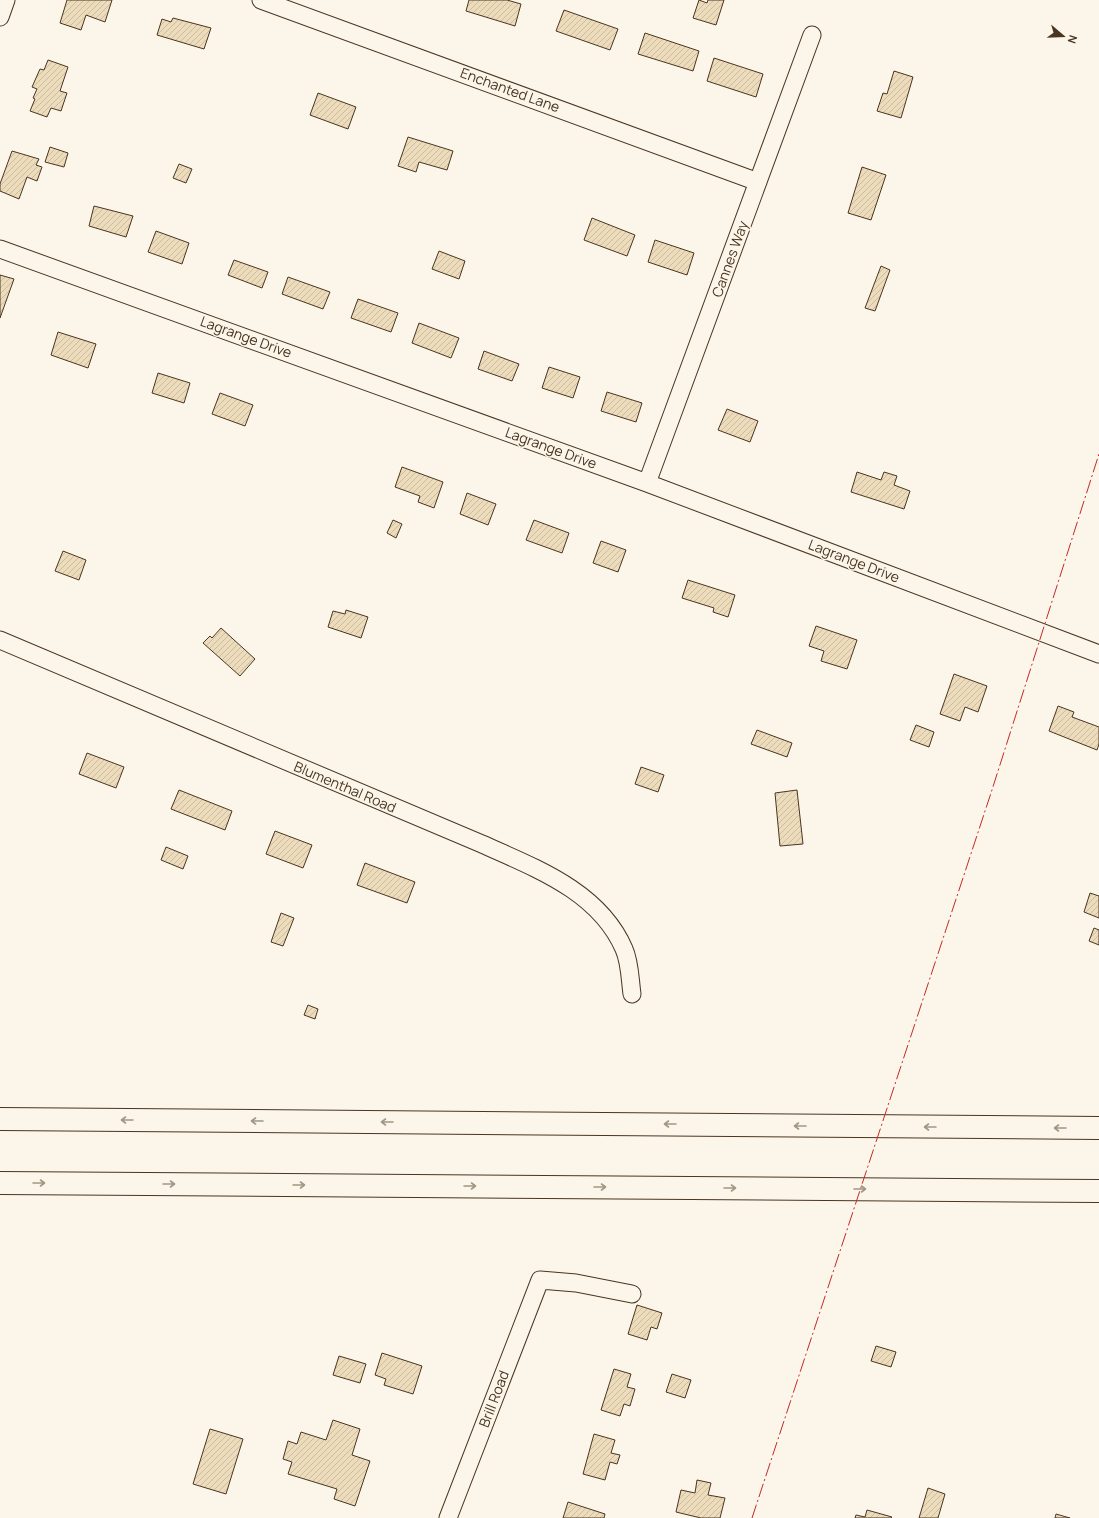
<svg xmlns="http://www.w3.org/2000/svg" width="1099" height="1518" font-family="Manrope,sans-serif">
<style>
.building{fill:url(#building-hatch);stroke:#4a3520}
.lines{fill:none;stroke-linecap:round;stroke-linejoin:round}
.minor-casing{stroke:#4a3520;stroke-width:19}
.highway-casing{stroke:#4a3520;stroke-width:24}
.minor{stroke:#fbf6e9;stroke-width:17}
.highway{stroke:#fbf6e9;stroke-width:22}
.power{stroke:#c62828;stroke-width:1;stroke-dasharray:14 3 2 3;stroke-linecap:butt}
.oneway{stroke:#a29684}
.labels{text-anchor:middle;stroke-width:3;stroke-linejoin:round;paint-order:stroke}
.street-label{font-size:14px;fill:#4a3520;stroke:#fbf6e9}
</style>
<defs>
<pattern id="building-hatch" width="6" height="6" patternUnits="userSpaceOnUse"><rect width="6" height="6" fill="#ecdcbc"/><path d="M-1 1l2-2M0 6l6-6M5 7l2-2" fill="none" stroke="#ccbda1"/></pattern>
</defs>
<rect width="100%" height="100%" fill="#fbf6e9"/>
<!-- building -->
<path class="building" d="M67,0H112L105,22L86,15L81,30L60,23Z
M469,0H507L521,4L515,26L466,11Z
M699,0L707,3L708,0H724L716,25L693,18Z
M564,10L618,29L610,50L556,31Z
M173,18L211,28L204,49L157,35L162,19L171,22Z
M645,33L699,51L693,71L638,54Z
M714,58L763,74L756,97L707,81Z
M48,60L68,67L60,91L67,93L61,111L51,108L47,117L30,111L35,99L33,98L37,89L32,87L40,69L44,70Z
M894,71L913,77L901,118L877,111L883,93L887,94Z
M318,93L356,107L348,129L310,115Z
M408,137L453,151L447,170L419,162L416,172L398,166Z
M50,147L68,153L64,167L45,162Z
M12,151L39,159L36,165L42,167L37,181L27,177L19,199L0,191V184Z
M179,164L192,169L186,183L173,178Z
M862,167L886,175L871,220L848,213Z
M94,206L133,216L126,237L89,226Z
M592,218L635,235L627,256L584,240Z
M156,231L189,243L182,264L148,252Z
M655,240L694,253L687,275L648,262Z
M439,251L465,261L459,279L432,269Z
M234,260L268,272L262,288L228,275Z
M881,266L890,270L875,311L865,308Z
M0,275L14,279L0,318Z
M288,277L330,292L323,309L282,294Z
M358,299L398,313L391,332L351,318Z
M419,323L459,338L451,358L412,343Z
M58,332L96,344L88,368L51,355Z
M484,351L519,364L512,381L478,369Z
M549,367L580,377L573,398L542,388Z
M158,373L190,383L184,403L152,393Z
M607,392L642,403L636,422L601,411Z
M220,393L253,405L245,426L212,414Z
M727,409L758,421L750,442L718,430Z
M402,467L443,482L434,508L418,502L420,496L395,487Z
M857,472L881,480L884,472L897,476L894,485L910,491L904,509L851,492Z
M467,493L496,504L488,525L460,514Z
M393,520L402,524L396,538L387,533Z
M534,520L569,533L562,553L526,540Z
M601,541L626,550L618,572L593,563Z
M63,551L86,560L79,580L55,571Z
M688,580L735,595L728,617L713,612L714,608L682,598Z
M346,610L368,617L361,638L328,627L333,611L345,614Z
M816,626L857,640L847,669L821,661L824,651L809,646Z
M221,628L255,659L240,676L203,643L210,636L212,638Z
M954,674L987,686L978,712L965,707L960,721L940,714Z
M1058,706L1074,712L1072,717L1099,727V744L1097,750L1049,731Z
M916,725L934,732L929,747L910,740Z
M757,730L792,743L787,757L751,744Z
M87,753L124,767L116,788L79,774Z
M641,767L664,775L658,792L635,784Z
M179,790L232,811L225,830L171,809Z
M797,790L803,844L780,846L775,793Z
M275,831L312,845L303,868L266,854Z
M166,847L188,856L183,869L161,860Z
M365,863L415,882L407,903L357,885Z
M1090,893L1099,896V918L1084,912Z
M281,913L294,918L283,946L271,942Z
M1094,928L1099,930V945L1089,941Z
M308,1005L318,1009L315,1019L304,1015Z
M637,1305L662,1313L657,1329L651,1327L647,1340L628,1334Z
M876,1346L896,1352L891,1367L871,1361Z
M382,1353L422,1366L413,1394L384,1385L386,1379L375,1375Z
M339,1356L366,1364L360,1383L333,1375Z
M614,1369L631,1374L627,1387L635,1389L630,1406L624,1404L620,1416L601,1410Z
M672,1374L691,1380L685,1398L666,1392Z
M333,1420L360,1429L352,1455L370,1461L355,1506L334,1499L337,1489L288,1474L292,1462L283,1459L288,1441L297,1444L301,1432L326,1440Z
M210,1429L243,1439L226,1494L193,1484Z
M594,1434L615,1440L611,1453L620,1455L617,1464L610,1462L605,1480L583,1474Z
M697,1480L711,1483L708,1495L725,1498L720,1518H701L676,1512L681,1490L695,1493Z
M928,1488L945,1494L938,1518H919Z
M568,1502L605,1514L604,1518H563Z
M867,1510L892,1517L891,1518H855L856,1515L865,1517Z
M1056,1514L1070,1518H1055Z"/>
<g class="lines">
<defs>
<path id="minor" d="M261,0L758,182
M0,17L6,0
M0,249L647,483L1099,654
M647,483L812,35
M0,640L482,844C535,868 599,891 624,949C630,962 630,980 632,994
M448,1518L540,1280L576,1283L632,1294"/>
<path id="highway" d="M0,1119L1099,1128
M0,1183L1099,1191"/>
</defs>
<!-- minor casing -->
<use href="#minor" class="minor-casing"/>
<!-- highway casing -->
<use href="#highway" class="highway-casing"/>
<!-- minor -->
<use href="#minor" class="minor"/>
<!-- highway -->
<use href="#highway" class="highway"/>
<!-- power -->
<path class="power" d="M752,1518L991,793L1099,454"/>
</g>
<!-- one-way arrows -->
<defs><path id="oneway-shaft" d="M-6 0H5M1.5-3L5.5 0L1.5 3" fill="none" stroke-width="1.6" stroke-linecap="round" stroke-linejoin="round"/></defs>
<g class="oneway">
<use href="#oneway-shaft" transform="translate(127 1120) rotate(-180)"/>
<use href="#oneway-shaft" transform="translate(257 1121) rotate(-180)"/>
<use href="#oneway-shaft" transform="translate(387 1122) rotate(-180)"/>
<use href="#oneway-shaft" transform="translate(670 1124) rotate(-180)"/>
<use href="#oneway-shaft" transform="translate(800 1126) rotate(-180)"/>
<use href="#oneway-shaft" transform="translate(930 1127) rotate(-180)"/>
<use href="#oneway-shaft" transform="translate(1060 1128) rotate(-180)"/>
<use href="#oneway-shaft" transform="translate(39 1183)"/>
<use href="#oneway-shaft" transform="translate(169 1184)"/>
<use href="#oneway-shaft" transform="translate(299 1185)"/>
<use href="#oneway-shaft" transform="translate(470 1186)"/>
<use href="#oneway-shaft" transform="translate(600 1187)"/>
<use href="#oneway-shaft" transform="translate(730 1188)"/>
<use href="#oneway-shaft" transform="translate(860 1189)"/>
</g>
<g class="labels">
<!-- street labels -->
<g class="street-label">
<text transform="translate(510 90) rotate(20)" y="5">Enchanted Lane</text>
<text transform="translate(730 259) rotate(-70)" y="5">Cannes Way</text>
<text transform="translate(246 337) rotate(20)" y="5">Lagrange Drive</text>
<text transform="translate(551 448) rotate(20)" y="5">Lagrange Drive</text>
<text transform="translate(854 561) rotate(21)" y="5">Lagrange Drive</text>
<text transform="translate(345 787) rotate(23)" y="5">Blumenthal Road</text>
<text transform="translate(494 1399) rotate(-69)" y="5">Brill Road</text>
</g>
</g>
<!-- north arrow -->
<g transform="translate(1063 36) rotate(109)" stroke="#fbf6e9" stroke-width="3" paint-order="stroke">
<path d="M0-3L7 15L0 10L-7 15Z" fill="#4a3520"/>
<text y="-6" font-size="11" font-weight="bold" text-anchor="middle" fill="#4a3520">N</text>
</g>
</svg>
